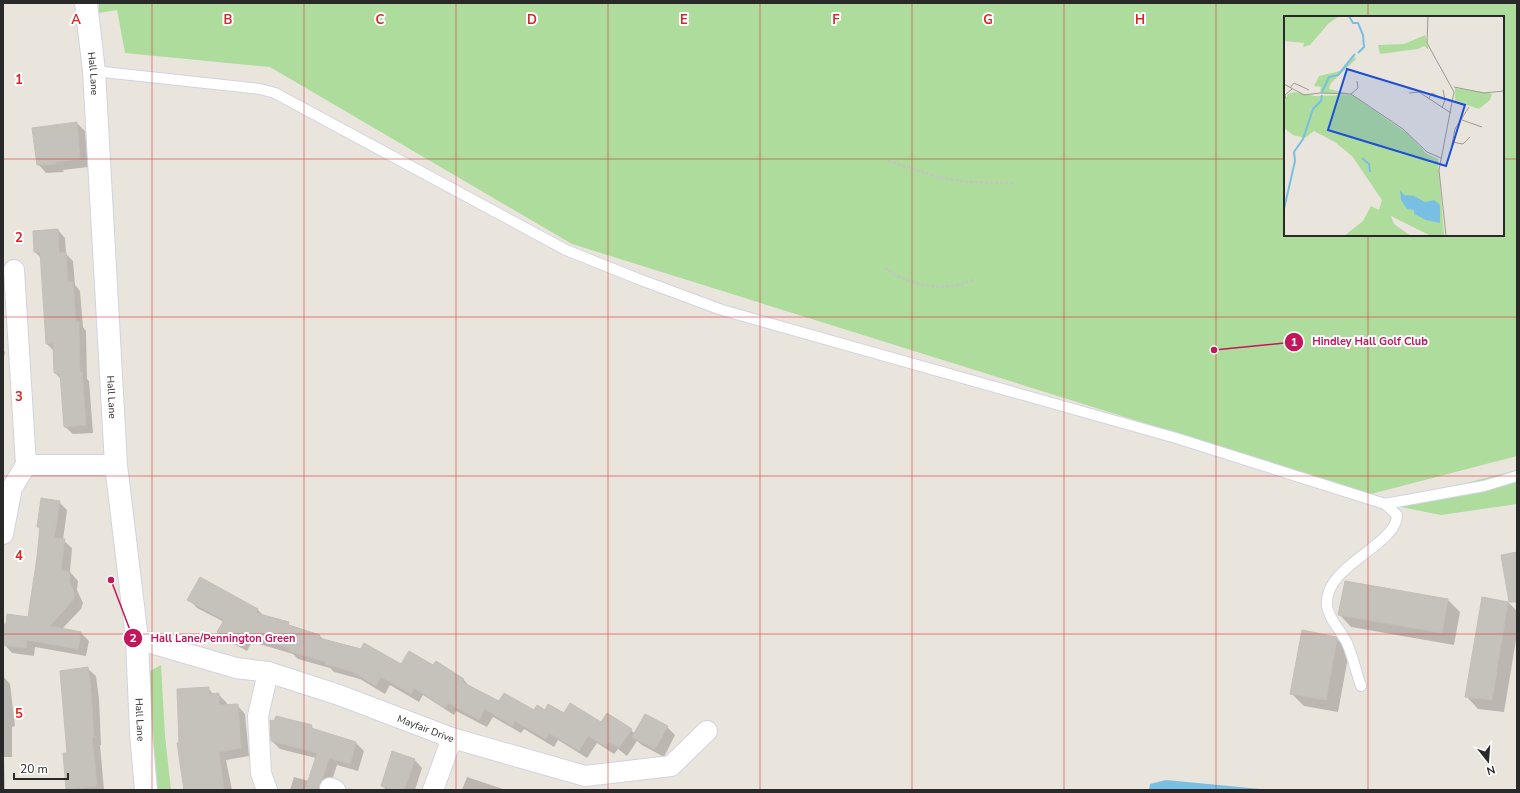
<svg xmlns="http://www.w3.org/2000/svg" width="1520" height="793" font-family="'Nunito Sans',sans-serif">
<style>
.green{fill:#aedc9d;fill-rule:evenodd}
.water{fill:#78bfe3}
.shadow{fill:#0003}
.building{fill:#c5c1bb;stroke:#c5c0b6}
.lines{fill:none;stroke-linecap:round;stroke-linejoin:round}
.service-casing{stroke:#d1d3e0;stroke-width:12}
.minor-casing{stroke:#d1d3e0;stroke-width:22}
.tertiary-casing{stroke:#d1d3e0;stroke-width:24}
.path{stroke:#c3c3c3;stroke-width:2.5;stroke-dasharray:3 2;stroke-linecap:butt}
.service{stroke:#fff;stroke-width:10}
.minor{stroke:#fff;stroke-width:20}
.tertiary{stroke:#fff;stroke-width:22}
.grid{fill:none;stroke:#d62828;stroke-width:1;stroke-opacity:0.55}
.labels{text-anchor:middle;stroke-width:4;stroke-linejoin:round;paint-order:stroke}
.street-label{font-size:10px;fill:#292929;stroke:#fff}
.inset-river{fill:none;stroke:#78bfe3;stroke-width:2}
.inset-road{fill:none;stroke:#9d9a94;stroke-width:1}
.view{fill:#1d4ed8;fill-opacity:0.15;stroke:#1d4ed8;stroke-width:2}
.inset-edge{fill:none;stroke:#292929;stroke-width:2}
.grid-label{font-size:13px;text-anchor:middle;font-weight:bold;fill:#d62828;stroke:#fff;stroke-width:4;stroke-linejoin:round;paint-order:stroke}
.leader{fill:none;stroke:#c2185b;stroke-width:1.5}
.callout-dot{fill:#c2185b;stroke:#fff;stroke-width:1.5}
.mark-label{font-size:12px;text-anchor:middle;font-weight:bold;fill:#fff}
.callout-label{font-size:11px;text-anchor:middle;font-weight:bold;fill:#c2185b;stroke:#fff;stroke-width:4;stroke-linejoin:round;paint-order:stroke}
</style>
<rect width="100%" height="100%" fill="#eae5dc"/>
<!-- green -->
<path class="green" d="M99,3H1517V456L1371,494L572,244L270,67L125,53L117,10L99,13ZM1285,17H1503V235H1285Z
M1517,470V504L1441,515L1385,504Z
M161,665L165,736L171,790H156L146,680L150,671Z"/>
<!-- water -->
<path class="water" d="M1166,780L1271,790H1149L1150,784Z"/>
<!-- shadow -->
<path class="shadow" d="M77,123L85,131L88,167L63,170L64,172L46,173L38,164L33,129Z
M58,230L65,238L66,254L73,261L75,285L80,291L83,327L86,331L87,379L89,381L93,433L73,434L65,427L62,380L55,373L54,351L47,344L41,258L35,252Z
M3,350L5,352L3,362Z
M59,502L67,510L63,540L72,548L70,572L78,581L77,590L83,603L81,609L62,629L81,633L89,641L86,656L35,647L34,656L12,653L4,644L29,618L41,530L38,527Z
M189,599L257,609L264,616L319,635L324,640L402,665L433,666L463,679L471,688L499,703L534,712L564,715L631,730L635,734L667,727L675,735L664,757L642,745L637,741L627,756L618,749L614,754L597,743L587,758L558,740L554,747L524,729L521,733L493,717L487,727L456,711L454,715L423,695L419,702L390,685L385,694L360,679L334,672L330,668L298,659L293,654L252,642L247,651L227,640L219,632L224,622L197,608Z
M1482,599L1508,602L1517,611V634L1504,712L1478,709L1466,696Z
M1448,600L1460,612L1454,645L1351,627L1339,614Z
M1336,638L1349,652L1338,712L1304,706L1292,694Z
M87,668L96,676L99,699L101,745H100L104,790H68L64,754H68Z
M3,676L10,684L15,726L12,727V757H4L5,790H3Z
M208,688L214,695L218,694L227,703V706L237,705L245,714L249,756L226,760L232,790H187Z
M311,726L316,731L356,743L364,751L358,771L337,765L329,790H290L294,777L309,781L316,758L280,749L272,741Z
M414,759L422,768L415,790H386L382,785Z
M467,777L506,790H462Z"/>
<!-- building -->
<path class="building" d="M77,122L80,159L55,162L56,164L37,165L32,128Z
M58,229L59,253L66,252L68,282H73L76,322H79L80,372H82L86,425L64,427L60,373H54L53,343L46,344L40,252H34L33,231Z
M41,498L60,501L54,538L65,539L61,570L70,572L69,581L75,594L73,600L50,626L81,632L78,649L27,640L26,648L3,645V624H6L7,614L28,617L37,557L40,527H37Z
M1517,552V602H1509L1501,555Z
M200,577L258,609L256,613L289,622L288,625L320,635L319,638L361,649L364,643L401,664L409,651L433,665L436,661L464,679L462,682L499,701L504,693L534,710L537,705L545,710L548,704L564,713L570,703L601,722L607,713L632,729L619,748L609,742L606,747L588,736L579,751L549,733L546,739L515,721L513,726L485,709L479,720L448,703L445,708L414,688L411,694L381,677L376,686L351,671L325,664L326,662L289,651L290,648L244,634L238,644L217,632L224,620L187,600Z
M1345,581L1448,599L1442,633L1338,615Z
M1482,597L1508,602L1492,700L1465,697Z
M1302,630L1336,637L1337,639L1326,700L1290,694Z
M88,667L91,690L94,737H92L97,786L66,789L63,753H67L60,671Z
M209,687V694L219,693V705L238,704L241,748L219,752L224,790H184L177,743H179L177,689Z
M645,714L668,726L655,749L632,737Z
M276,716L312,725L311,728L356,742L350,764L329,758L319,790H305L317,753L271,741L270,720L274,721Z
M392,751L415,759L404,790H393L381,786Z"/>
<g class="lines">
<defs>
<path id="service" d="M94,71L260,89L275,93L566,250L641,280L722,310L1176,438L1385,504L1397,515C1397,546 1323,565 1327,606C1329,620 1341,630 1347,643C1353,657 1356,672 1361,686
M1385,504L1484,486L1517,476"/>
<g id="minor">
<path d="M26,465H116"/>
<path d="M3,534L12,488L26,465L14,270"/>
<path id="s1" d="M137,639L236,668L268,672L339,695L452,738L585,776L671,766L707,731"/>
<path d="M330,788L335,790"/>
<path d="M267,790L261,773L258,716L268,672"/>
<path d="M433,790L452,738"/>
</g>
<g id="tertiary">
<path id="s2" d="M86,3L94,71L116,465L137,639L141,734L146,790"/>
</g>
</defs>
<!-- service casing -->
<use href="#service" class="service-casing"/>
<!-- minor casing -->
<use href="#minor" class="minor-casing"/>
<!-- tertiary casing -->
<use href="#tertiary" class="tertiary-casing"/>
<!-- path -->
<path class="path" d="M888,161L939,177L965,182L1013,183
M885,268C909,286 946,293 973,280"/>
<!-- service -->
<use href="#service" class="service"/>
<!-- minor -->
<use href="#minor" class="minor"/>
<!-- tertiary -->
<use href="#tertiary" class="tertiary"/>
</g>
<!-- grid -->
<path class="grid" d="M152,3V790M304,3V790M456,3V790M608,3V790M760,3V790M912,3V790M1064,3V790M1216,3V790M1368,3V17M3,159H1285M1503,159H1517M1368,235V790M3,317H1517M3,476H1517M3,634H1517"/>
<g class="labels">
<!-- street labels -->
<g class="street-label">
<text dy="4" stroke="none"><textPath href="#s2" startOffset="71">Hall Lane</textPath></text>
<text dy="4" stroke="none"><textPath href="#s2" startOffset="395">Hall Lane</textPath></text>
<text dy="4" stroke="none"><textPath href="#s2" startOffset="719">Hall Lane</textPath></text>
<text dy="4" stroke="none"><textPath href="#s1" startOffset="303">Mayfair Drive</textPath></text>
</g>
</g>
<!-- overview -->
<g transform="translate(1284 16)">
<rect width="220" height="220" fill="#eae5dc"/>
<path d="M0,0H55L44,8L26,29L19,31L20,27L0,25ZM141,19L145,34L140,30L134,33L96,38L94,29L120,28ZM71,41L72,43L47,67L45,73L67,78L36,77L37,71L30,70L35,60L56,55ZM171,72L205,77L208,78L206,84L195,93L171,85ZM10,76L31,80L68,79L124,118L143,138L154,143L160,220H147L107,200L110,208L127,220H60L79,205L87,190L95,194L98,184L68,140L51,126L30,115L21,122L9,119L0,112V87L4,78Z" fill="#aedc9d"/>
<path d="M116,174L120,179L130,180L141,186L150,184L154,187L156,189V207L142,204L130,198V194L123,193L117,184Z" fill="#78bfe3"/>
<path class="inset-river" d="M65,0L69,7H74L79,19L80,31L74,37M38,76L45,61L54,59L71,38M78,142L85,148L86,156M0,193L11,145L10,136L19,123L29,93L37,85L38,79"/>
<path class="inset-road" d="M144,0L143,27L170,76L155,154L162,220M0,68L20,79L36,77L67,78L119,113L143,136L157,142M170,71L200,77L220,75M6,72L10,67L25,74M125,77L135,76L167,97M67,78L74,72L73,65M145,82L148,77L155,81M2,83L1,79L8,73M158,92L161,84L159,74M178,104L198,111M168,126L179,128L186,121M168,129L171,113L185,91"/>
<path class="view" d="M63,53L181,89L162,150L44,114Z"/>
<rect width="220" height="220" class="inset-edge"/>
</g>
<g class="grid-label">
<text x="76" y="24">A</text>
<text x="228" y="24">B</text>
<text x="380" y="24">C</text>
<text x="532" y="24">D</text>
<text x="684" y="24">E</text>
<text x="836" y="24">F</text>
<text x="988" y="24">G</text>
<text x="1140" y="24">H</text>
<text x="19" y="84">1</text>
<text x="19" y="242">2</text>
<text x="19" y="401">3</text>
<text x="19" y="560">4</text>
<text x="19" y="718">5</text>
</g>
<!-- callouts -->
<path class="leader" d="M1214 350L1294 342M111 580L133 638"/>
<g class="callout-dot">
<circle cx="1214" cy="350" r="4"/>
<circle cx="111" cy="580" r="4"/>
<circle cx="1294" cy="342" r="10"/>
<circle cx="133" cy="638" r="10"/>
</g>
<g class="mark-label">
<text x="1294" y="346">1</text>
<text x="133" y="642">2</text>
</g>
<g class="callout-label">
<text x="1370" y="345">Hindley Hall Golf Club</text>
<text x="223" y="642">Hall Lane/Pennington Green</text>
</g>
<!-- border -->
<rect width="1520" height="793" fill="none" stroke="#292929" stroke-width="8"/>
<!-- north arrow -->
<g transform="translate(1488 761) rotate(163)" stroke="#ffffff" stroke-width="3" paint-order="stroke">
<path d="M0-3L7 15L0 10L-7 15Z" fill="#292929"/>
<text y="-6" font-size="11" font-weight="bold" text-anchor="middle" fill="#292929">N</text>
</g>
<!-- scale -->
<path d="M14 773v6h54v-6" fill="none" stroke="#292929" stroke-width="2"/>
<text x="20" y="773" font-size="12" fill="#292929" stroke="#ffffff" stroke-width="3" paint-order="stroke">20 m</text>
</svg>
